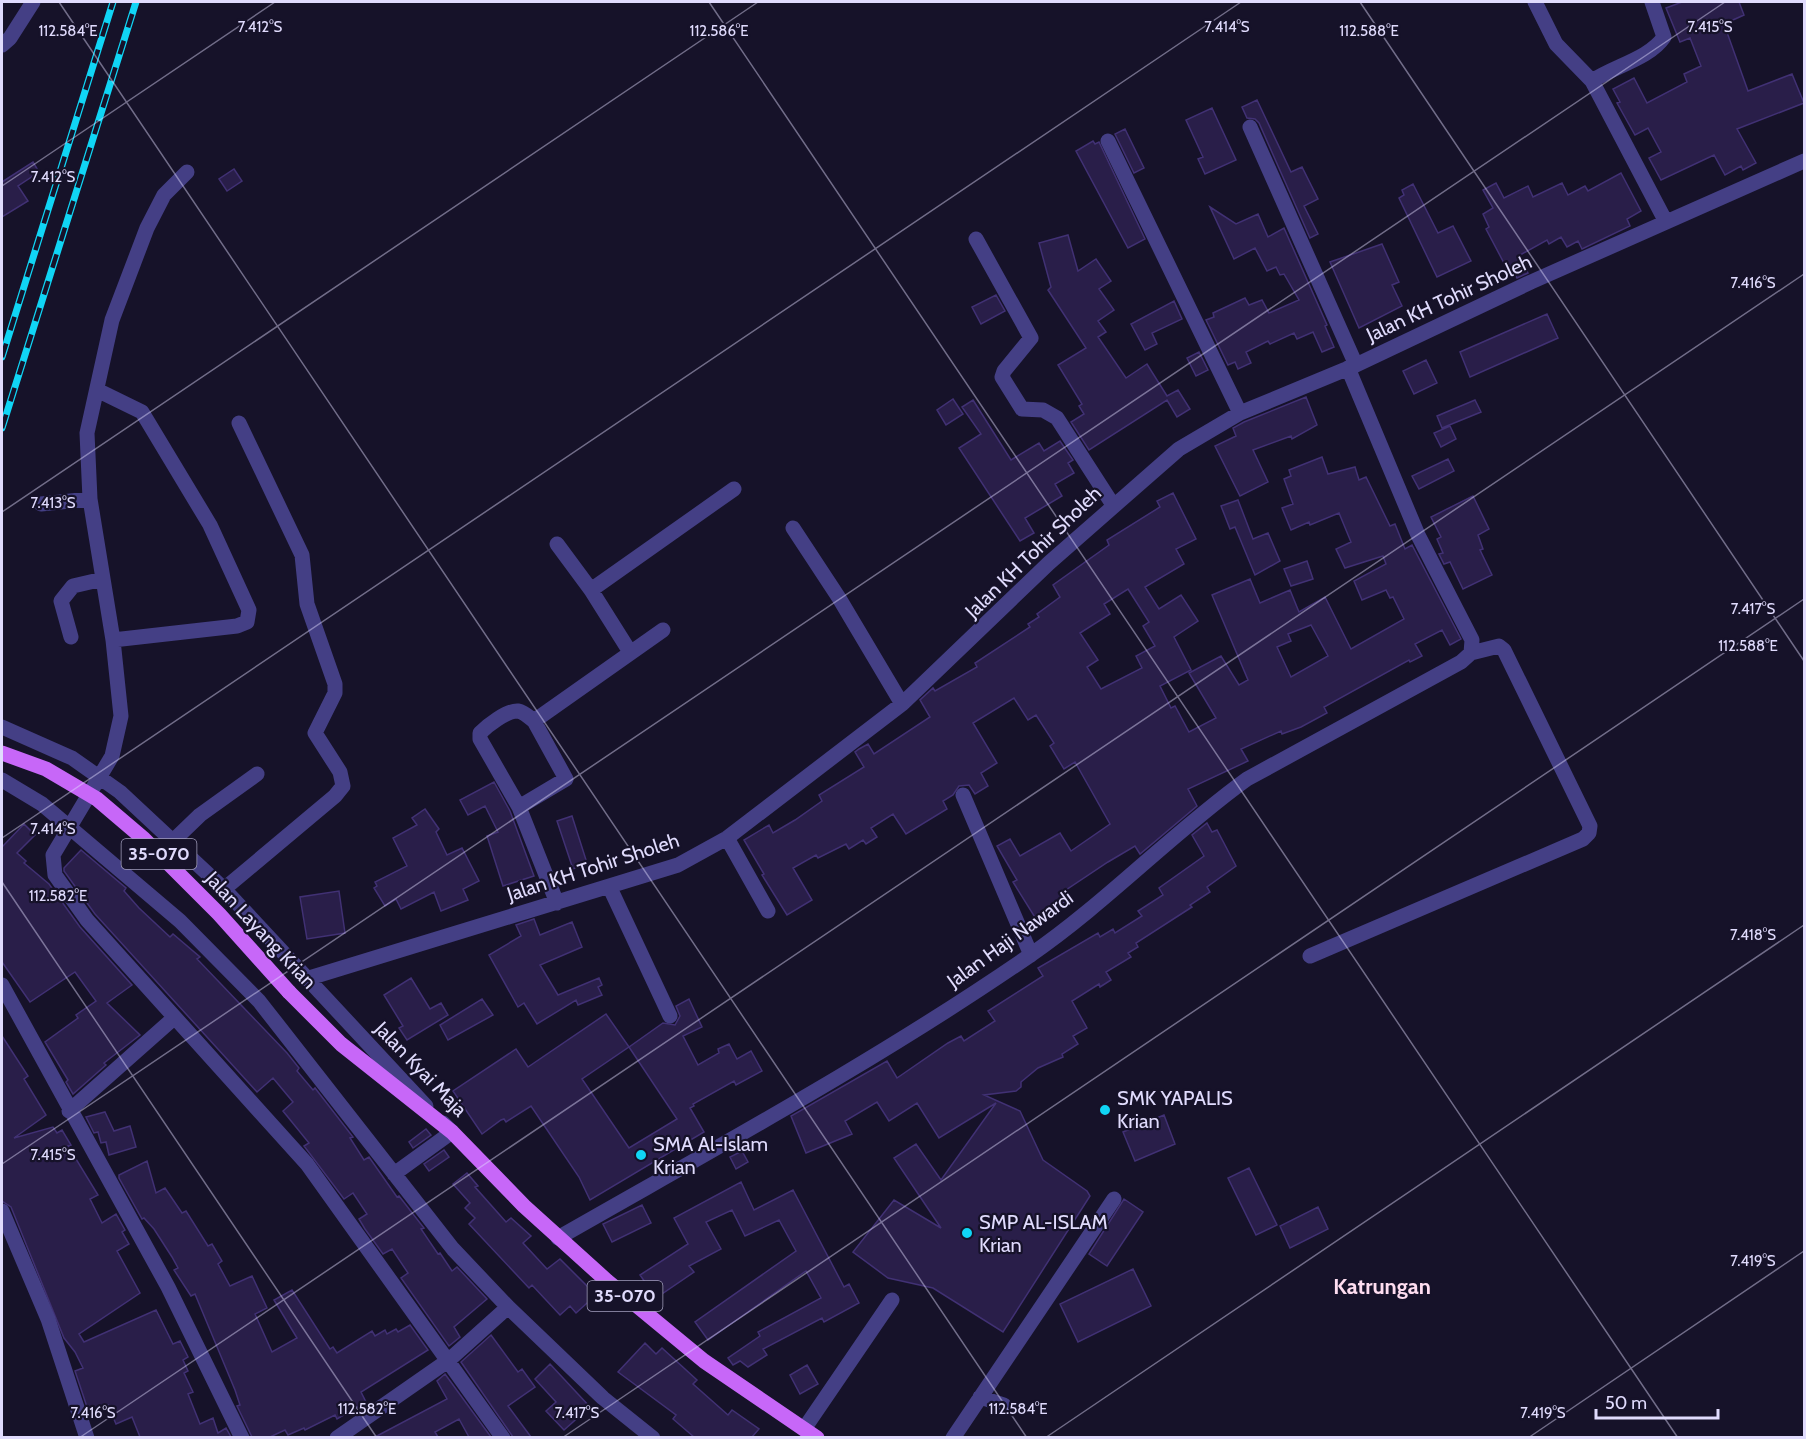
<svg xmlns="http://www.w3.org/2000/svg" width="1806" height="1439" font-family="Cabin,sans-serif">
<style>
.building{fill:#291e49;stroke:#413174;stroke-width:1.5;fill-rule:evenodd}
.lines{fill:none;stroke-linecap:round;stroke-linejoin:round}
.minor{stroke:#443f85;stroke-width:15}
.major{stroke:#c767f8;stroke-width:15}
.rail-casing{stroke:#10d5f5;stroke-width:7}
.rail{stroke:#161229;stroke-width:4.5;stroke-dasharray:14;stroke-linecap:butt}
.major-bridge{stroke:#c767f8;stroke-width:15}
.ticks{fill:none;stroke:#e0dbfd;stroke-width:1.5;stroke-opacity:0.45}
.poi-dot{fill:#10d5f5;stroke:#161229;stroke-width:2}
.labels{text-anchor:middle;stroke-width:4.5;stroke-linejoin:round;paint-order:stroke}
.shield{fill:#161229;stroke:#a39fbd;stroke-width:1.5}
.shield-label{font-size:18px;font-weight:bold;fill:#e0dbfd}
.street-label{font-size:20px;fill:#e0dbfd;stroke:#161229}
.poi-label{font-size:20px;fill:#e0dbfd;stroke:#161229;text-anchor:start}
.quarter-label{font-size:22px;font-weight:bold;fill:#feddf0;stroke:#161229}
.ticks-label{font-size:15px;text-anchor:middle;fill:#e0dbfd;stroke:#161229;stroke-width:4.5;stroke-linejoin:round;paint-order:stroke}
</style>
<rect width="100%" height="100%" fill="#161229"/>
<!-- building -->
<path class="building" d="M1682,2H1739L1744,15L1724,24L1748,91L1792,74L1804,103L1737,129L1756,163L1743,170L1741,166L1725,175L1714,155L1661,180L1649,158L1661,152L1648,128L1635,135L1617,103L1620,102L1613,89L1634,78L1647,103L1687,82L1684,74L1701,66L1690,38L1680,42L1666,8Z
M1257,100L1291,172L1302,167L1318,199L1304,206L1318,234L1310,238L1259,123L1255,119L1247,118L1242,107Z
M1212,108L1236,160L1205,174L1198,159L1203,157L1186,120Z
M1125,129L1144,168L1134,173L1115,134Z
M1093,141L1095,144L1099,142L1145,239L1128,248L1076,151Z
M33,162L39,172L18,186L28,201L2,217V182Z
M234,169L242,181L227,191L219,179Z
M1621,173L1641,211L1627,219L1630,226L1582,249L1578,241L1567,247L1561,237L1549,244L1547,240L1520,255L1528,273L1517,278L1508,263L1505,265L1486,229L1489,227L1483,214L1493,208L1483,190L1496,183L1504,198L1528,186L1533,197L1562,183L1568,195L1585,186L1588,191Z
M1413,184L1438,233L1453,226L1471,261L1437,277L1399,198L1404,195L1402,190Z
M1210,207L1236,224L1258,214L1268,237L1284,228L1327,325L1325,326L1334,347L1322,352L1313,332L1297,339L1294,333L1270,344L1268,341L1246,352L1251,363L1238,369L1235,362L1228,365L1206,320L1214,317L1213,313L1245,298L1249,305L1262,300L1269,313L1299,300L1284,274L1280,275L1276,267L1267,271L1255,248L1234,259Z
M1068,235L1078,271L1096,259L1111,281L1099,289L1114,310L1098,321L1106,332L1098,337L1126,378L1147,364L1167,396L1178,390L1190,409L1177,417L1167,400L1089,450L1071,422L1084,414L1079,406L1082,404L1058,365L1086,348L1048,290L1051,287L1039,243Z
M1382,244L1399,282L1392,285L1402,306L1359,328L1330,262Z
M996,295L1005,311L981,324L972,307Z
M1174,301L1182,319L1152,333L1157,344L1145,350L1131,324Z
M1547,314L1558,338L1470,377L1460,352Z
M1199,352L1208,370L1196,376L1187,358Z
M1426,360L1437,383L1414,394L1403,371Z
M1306,397L1317,425L1292,439L1291,436L1253,450L1268,482L1240,496L1215,446L1236,436L1233,428L1244,422Z
M953,399L963,414L946,425L937,410Z
M973,400L1011,460L1039,443L1044,451L1060,441L1073,460L1068,463L1074,473L1055,484L1062,496L1025,518L1034,533L1020,541L959,448L981,434L962,407Z
M1475,400L1481,412L1442,428L1437,416Z
M1450,426L1456,439L1441,447L1434,433Z
M1322,457L1328,474L1355,467L1359,480L1366,477L1390,526L1395,524L1405,549L1412,545L1461,639L1450,645L1442,630L1415,644L1422,656L1410,662L1409,660L1324,707L1327,713L1301,727L1282,734L1281,731L1241,749L1248,761L1188,789L1197,806L1140,854L1135,846L1108,862L1063,892L1068,900L1036,919L1013,882L1017,880L997,846L1010,839L1020,856L1060,833L1071,851L1110,824L1075,762L1064,769L1050,746L1054,743L1036,715L1028,720L1014,698L973,723L997,763L981,773L988,786L975,794L969,785L959,786L953,795L943,801L947,809L906,834L893,814L871,828L877,837L866,844L863,840L849,849L846,844L818,858L816,855L793,868L812,900L787,915L762,875L764,874L744,840L769,825L773,833L795,820L822,801L819,795L864,767L855,752L859,749L868,744L874,754L930,717L920,700L933,688L935,691L977,667L975,663L1030,627L1028,624L1039,617L1037,614L1060,597L1053,585L1109,545L1107,540L1160,507L1157,501L1173,493L1196,539L1176,549L1184,564L1145,587L1159,609L1181,595L1198,621L1174,637L1191,670L1160,686L1171,708L1175,706L1189,732L1216,718L1189,673L1221,656L1239,685L1248,680L1212,595L1250,579L1260,603L1290,590L1299,612L1325,597L1351,649L1404,619L1393,597L1390,598L1386,590L1362,600L1354,581L1386,564L1383,556L1345,568L1336,549L1351,542L1339,513L1310,525L1309,522L1291,530L1282,508L1293,504L1284,479L1291,476L1289,470ZM1128,589L1149,622L1143,626L1155,646L1136,656L1142,668L1101,689L1087,667L1098,660L1080,633L1110,614L1104,604ZM1311,625L1328,656L1291,677L1277,647L1291,641L1288,634Z
M1448,459L1454,471L1419,489L1412,476Z
M1473,496L1489,529L1478,535L1483,549L1480,550L1492,575L1463,589L1450,562L1444,564L1439,554L1443,553L1437,539L1441,537L1431,517Z
M1238,500L1253,539L1268,533L1280,561L1255,575L1235,527L1230,529L1221,506Z
M1307,561L1313,579L1291,586L1284,569Z
M494,782L510,811L534,876L503,886L487,836L498,832L485,806L468,815L460,800Z
M425,809L439,829L436,832L447,855L462,848L479,881L463,889L468,900L441,911L434,892L401,909L396,899L385,906L374,888L377,886L375,882L407,866L393,838L417,825L412,818Z
M572,816L587,863L573,869L557,821Z
M1207,823L1212,832L1217,830L1236,866L1207,887L1210,892L1190,905L1192,907L1136,943L1138,947L1128,953L1131,957L1106,972L1111,980L1100,987L1099,984L1072,1001L1087,1028L1073,1036L1078,1044L1062,1054L1063,1057L1038,1068L1021,1082V1087L1016,1091L984,1095L1020,1111L1043,1160L1087,1191L1090,1196L1003,1332L933,1288L888,1278L853,1252L894,1200L941,1228L894,1158L916,1144L941,1180L996,1103L939,1138L917,1103L889,1121L877,1102L845,1121L852,1134L806,1153L791,1116L887,1061L897,1078L948,1043L961,1036L964,1041L995,1021L988,1011L1043,976L1038,968L1098,933L1100,937L1113,929L1115,933L1142,916L1138,911L1163,895L1159,888L1204,856L1192,835Z
M24,824L35,835L17,853L26,861L24,863L49,884L80,927L132,985L107,1003L140,1035L104,1063L106,1065L73,1094L66,1082L68,1080L45,1042L78,1018L76,1015L96,1001L75,972L30,1002L2,962V847Z
M81,850L126,888L124,891L139,908L170,937L173,934L200,957L197,959L287,1053L299,1068L297,1071L313,1090L315,1088L353,1137L350,1138L364,1160L369,1157L397,1197L399,1196L424,1228L421,1229L438,1254L440,1253L452,1271L457,1267L487,1299L454,1327L460,1337L449,1346L401,1278L408,1273L392,1249L383,1254L365,1229L359,1219L367,1214L353,1193L344,1199L304,1146L309,1143L283,1111L293,1102L273,1078L257,1092L95,914L64,871V868Z
M339,891L345,933L307,939L300,897Z
M534,919L540,935L572,922L582,947L540,965L558,995L599,978L602,985L598,987L602,995L578,1005L576,1000L537,1024L524,1003L518,1007L489,955L521,936L516,925Z
M411,978L430,1009L441,1003L448,1015L407,1040L399,1028L403,1026L384,995Z
M482,999L493,1015L448,1040L440,1025Z
M689,999L702,1027L683,1036L698,1065L719,1053L718,1049L729,1044L737,1059L751,1051L762,1071L736,1085L734,1081L693,1104L694,1106L690,1108L704,1132L590,1200L579,1177L531,1106L506,1122L504,1119L501,1120L482,1134L453,1091L516,1049L528,1067L606,1014L629,1047L663,1023L675,1025L680,1016L676,1006ZM629,1047L677,1119L629,1148L582,1079Z
M2,1036L28,1076L24,1079L46,1115L14,1138L53,1127L57,1133L62,1130L71,1145L68,1146L98,1195L90,1199L102,1223L116,1214L125,1230L122,1232L129,1244L117,1251L140,1293L79,1334L84,1342L156,1310L173,1344L180,1341L188,1357L183,1360L188,1371L184,1373L193,1392L188,1394L200,1424L213,1418L218,1433L226,1428L231,1437H140L132,1417L116,1424L108,1405L89,1413L75,1371L83,1368L75,1352L64,1338L11,1207L2,1201Z
M105,1112L114,1131L130,1126L136,1147L109,1155L106,1142L101,1143L98,1132L94,1133L86,1117Z
M1164,1115L1175,1144L1135,1161L1123,1132Z
M426,1129L431,1135L413,1148L409,1142Z
M444,1150L449,1157L429,1171L424,1164Z
M742,1151L748,1162L736,1169L730,1157Z
M147,1161L156,1193L165,1188L182,1213L186,1211L208,1246L212,1244L222,1261L218,1264L230,1286L252,1276L267,1308L255,1314L272,1352L297,1338L274,1300L292,1290L330,1349L333,1347L337,1353L372,1331L375,1336L385,1330L387,1334L396,1329L398,1332L410,1325L428,1350L361,1392L366,1402L337,1419L335,1415L305,1430L304,1428L288,1435L285,1430L270,1437H252L237,1406L240,1405L235,1390L195,1294L191,1296L174,1270L178,1268L172,1257L154,1229L144,1218L142,1219L119,1178V1175Z
M1249,1168L1277,1225L1256,1235L1228,1178Z
M467,1173L478,1186L475,1187L506,1222L511,1218L531,1236L523,1243L547,1269L560,1259L596,1295L576,1313L570,1306L560,1315L532,1285L529,1288L469,1224L475,1218L465,1208L470,1203L453,1184Z
M741,1182L754,1210L793,1190L844,1287L849,1284L859,1303L824,1322L822,1318L763,1349L767,1355L748,1367L740,1361L733,1365L728,1358L760,1336L758,1332L821,1298L806,1271L708,1340L695,1322L796,1251L779,1220L745,1236L732,1210L706,1222L721,1249L689,1266L694,1272L656,1298L640,1275L688,1244L674,1218Z
M1124,1199L1143,1212L1107,1266L1089,1254Z
M642,1205L651,1223L612,1242L603,1224Z
M1318,1207L1328,1229L1290,1248L1280,1226Z
M1133,1269L1151,1306L1078,1342L1060,1304Z
M491,1335L518,1372L522,1369L535,1387L508,1406L531,1437H513L461,1362Z
M645,1343L656,1354L662,1348L697,1380L693,1384L728,1415L732,1410L759,1429L752,1437H694L673,1419L676,1415L618,1372Z
M550,1364L590,1407L564,1430L546,1411L556,1402L535,1379Z
M807,1365L818,1384L800,1394L790,1375Z
M445,1374L491,1437H469L459,1419L435,1432L438,1437H375L447,1399L437,1381Z"/>
<g class="lines">
<!-- minor -->
<path class="minor" d="M1535,2L1556,44L1592,81L1666,222
M2,45L10,38L33,2
M1592,81C1614,66 1649,59 1664,37L1652,2
M1250,127L1356,365
M1108,141L1240,413
M187,172L164,195L147,228L112,320L87,433L90,499L113,640L121,716L112,756L53,855L55,875L87,920L307,1164L503,1438
M976,239L1031,338L1004,371L1002,377L1022,409L1043,410L1057,418L1113,505
M1348,368L1418,535L1472,640L1471,653
M97,390L142,412L210,525L249,610L247,622L237,626L113,640
M41,504L90,499
M793,528L839,598L902,704
M557,544L591,590L630,652
M591,590L734,489
M71,637L61,601L73,586L103,579
M534,721C529,717 524,712 518,711C507,710 487,726 480,733V739L519,807L557,903
M2,727L72,758L120,792L224,889L426,1106
M2,780L42,804L180,921L259,1001L453,1249L508,1307L603,1398L653,1438
M963,795L1031,955
M519,807L566,779L534,721L663,630
M727,838L768,911
M173,841L200,815L257,774
M610,888L670,1016
M224,889L335,796L343,786L340,772L315,733L335,693V684L307,604L302,555L239,423
M306,979L678,865L727,838L902,704L1049,563L1179,449L1240,413L1356,365L1531,282L1804,161
M2,985L168,1287L242,1438
M69,1111L174,1018
M394,1174L452,1132L443,1123
M2,1211L48,1319L87,1438
M558,1238C717,1147 878,1060 1029,956C1106,903 1171,834 1247,779L1461,662L1471,653L1499,646L1504,650L1590,826L1589,833L1583,839L1310,956
M980,1397L1004,1405
M804,1429L892,1300
M337,1438L449,1360L508,1307
M953,1438L1114,1199"/>
<!-- major -->
<path class="major" d="M289,992L341,1044L452,1132L524,1206L607,1281L704,1361L817,1438"/>
<defs>
<path id="rail" d="M2,357L113,2
M2,428L136,2"/>
</defs>
<!-- rail casing -->
<use href="#rail" class="rail-casing"/>
<!-- rail -->
<use href="#rail" class="rail"/>
<!-- major-bridge -->
<path class="major-bridge" d="M2,753L46,769L97,799L144,839L219,914L289,992"/>
</g>
<!-- ticks -->
<path class="ticks" d="M59,2L1027,1438M709,2L1678,1438M1360,2L1804,661M2,186L275,2M2,512L758,2M2,838L1241,2M2,882L377,1438M2,1164L1725,2M79,1438L1804,274M562,1438L1804,599M1045,1438L1804,925M1528,1438L1804,1251"/>
<!-- markers -->
<g class="poi-dot">
<circle cx="1105" cy="1110" r="6"/>
<circle cx="641" cy="1155" r="6"/>
<circle cx="967" cy="1233" r="6"/>
</g>
<g class="labels">
<!-- shield labels -->
<g class="shield">
<rect x="121.5" y="839" width="75" height="30" rx="4.5"/>
<rect x="587.5" y="1281" width="75" height="30" rx="4.5"/>
</g>
<g class="shield-label">
<text x="159" y="860">35-070</text>
<text x="625" y="1302">35-070</text>
</g>
<!-- street labels -->
<g class="street-label">
<text transform="translate(1449 298) rotate(-25)" y="7">Jalan KH Tohir Sholeh</text>
<text transform="translate(1033 552) rotate(-44)" y="7">Jalan KH Tohir Sholeh</text>
<text transform="translate(593 867) rotate(-18)" y="7">Jalan KH Tohir Sholeh</text>
<text transform="translate(261 930) rotate(47)" y="7">Jalan Layang Krian</text>
<text transform="translate(1010 939) rotate(-36)" y="7">Jalan Haji Nawardi</text>
<text transform="translate(421 1069) rotate(46)" y="7">Jalan Kyai Maja</text>
</g>
<!-- poi labels -->
<g class="poi-label">
<text x="1117" y="1105">SMK YAPALIS<tspan x="1117" dy="23">Krian</tspan></text>
<text x="653" y="1151">SMA Al-Islam<tspan x="653" dy="23">Krian</tspan></text>
<text x="979" y="1229">SMP AL-ISLAM<tspan x="979" dy="23">Krian</tspan></text>
</g>
<!-- quarter labels -->
<g class="quarter-label">
<text x="1382" y="1294">Katrungan</text>
</g>
</g>
<g class="ticks-label">
<text x="260" y="32">7.412°S</text>
<text x="1227" y="32">7.414°S</text>
<text x="1710" y="32">7.415°S</text>
<text x="68" y="36">112.584°E</text>
<text x="719" y="36">112.586°E</text>
<text x="1369" y="36">112.588°E</text>
<text x="53" y="182">7.412°S</text>
<text x="1753" y="288">7.416°S</text>
<text x="53" y="508">7.413°S</text>
<text x="1753" y="614">7.417°S</text>
<text x="1748" y="651">112.588°E</text>
<text x="53" y="834">7.414°S</text>
<text x="58" y="901">112.582°E</text>
<text x="1753" y="940">7.418°S</text>
<text x="53" y="1160">7.415°S</text>
<text x="1753" y="1266">7.419°S</text>
<text x="367" y="1414">112.582°E</text>
<text x="1018" y="1414">112.584°E</text>
<text x="93" y="1418">7.416°S</text>
<text x="577" y="1418">7.417°S</text>
<text x="1543" y="1418">7.419°S</text>
</g>
<!-- border -->
<rect width="1806" height="1439" fill="none" stroke="#e0dbfd" stroke-width="6"/>
<!-- scale -->
<path d="M1596 1409v9h122v-9" fill="none" stroke="#e0dbfd" stroke-width="3"/>
<text x="1605" y="1409" font-size="18" fill="#e0dbfd" stroke="#161229" stroke-width="4.5" paint-order="stroke">50 m</text>
</svg>
